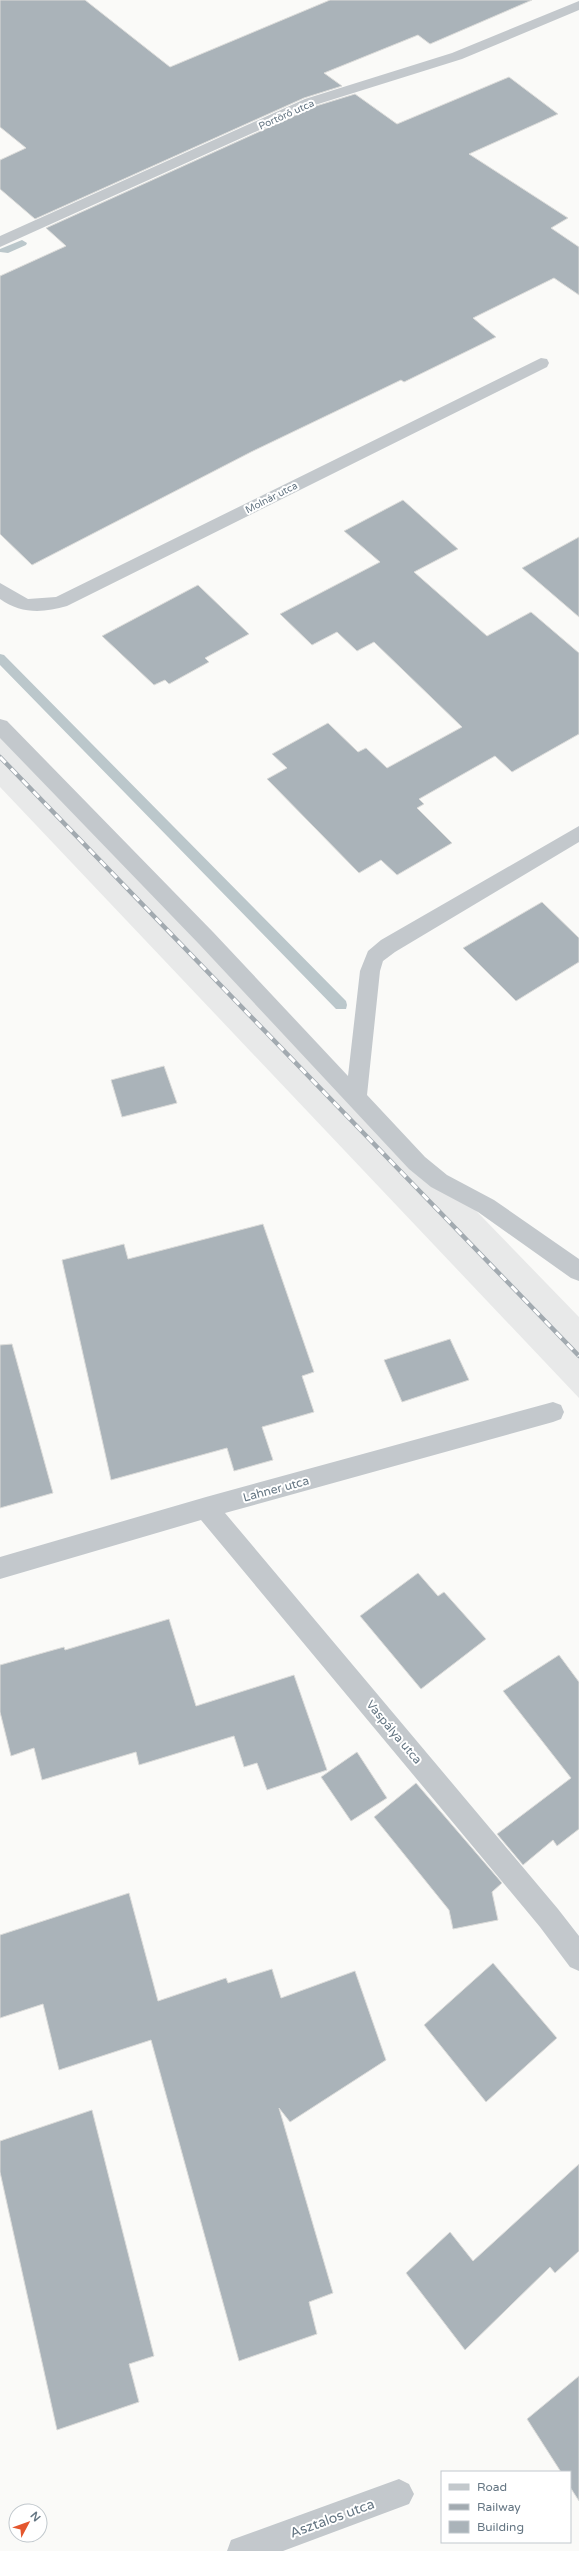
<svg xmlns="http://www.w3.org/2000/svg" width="579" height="2551" font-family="'Varela Round',sans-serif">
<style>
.built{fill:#e8e9e9}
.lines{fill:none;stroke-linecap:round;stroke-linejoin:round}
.stream{fill:#bbc7cb;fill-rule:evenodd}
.building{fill:#aab3b9;stroke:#dcdcda}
.minor{fill:#c3c8cc;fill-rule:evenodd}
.rail-casing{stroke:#a2aab0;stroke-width:4.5}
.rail{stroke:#fff;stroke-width:3;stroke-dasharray:8;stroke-linecap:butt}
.labels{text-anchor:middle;stroke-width:4;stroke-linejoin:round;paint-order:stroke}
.far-street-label{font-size:10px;fill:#657683;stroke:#fff}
.street-label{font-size:12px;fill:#657683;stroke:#fff}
.near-street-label{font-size:14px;fill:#657683;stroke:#fff}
</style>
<rect width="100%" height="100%" fill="#fafaf8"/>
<!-- built -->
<path class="built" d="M0,720L579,1317V1398L0,787Z"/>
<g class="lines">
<!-- stream -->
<path class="stream" d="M22,240L27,243L26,245L8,253L0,252V249Z
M0,654L4,655L346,1001L347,1005L346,1009H336L0,665Z"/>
</g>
<!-- building -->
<path class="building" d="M0,0H85L170,67L330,0H532L430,44L418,35L324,73L342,86L304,98L35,219L0,189V160L26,148L0,127Z
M509,77L558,114L469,154L568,218L551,228L579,247V295L554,278L473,318L496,337L404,382L401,380L251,452L32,565L0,534V276L66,246L46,228L316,106L355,94L397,124Z
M403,500L458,549L414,572L487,636L531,612L579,653V734L512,772L495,756L419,799L424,804L417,808L452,843L397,875L381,860L359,873L267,779L287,768L272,754L328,723L358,752L366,748L387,768L462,727L374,642L357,651L337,632L312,645L280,614L380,562L344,531Z
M579,537V617L522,568Z
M198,585L249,634L205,658L209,662L169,684L165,680L154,685L102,636Z
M542,902L579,938V962L516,1001L463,948Z
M164,1066L177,1103L122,1117L111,1080Z
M263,1224L314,1372L302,1376L314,1412L262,1427L273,1460L234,1471L227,1448L111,1480L62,1260L124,1244L128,1259Z
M450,1339L469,1380L402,1402L384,1360Z
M12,1344L53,1493L0,1508V1345Z
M418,1573L438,1596L444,1592L486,1639L421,1689L360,1616Z
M169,1619L196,1706L294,1675L327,1770L267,1790L257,1763L244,1767L234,1736L139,1765L136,1752L42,1780L34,1748L11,1756L0,1712V1665L64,1647L65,1650Z
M559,1655L579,1682V1829L557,1846L553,1840L523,1865L497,1834L571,1778L503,1691Z
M357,1752L387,1798L351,1821L321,1777Z
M416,1783L502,1883L492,1892L498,1920L453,1929L449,1910L374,1817Z
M129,1893L158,2001L226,1978L228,1983L272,1969L281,1998L355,1971L386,2060L290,2122L279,2108L333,2293L309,2302L317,2334L239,2361L151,2040L59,2070L43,2004L0,2018V1935Z
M493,1963L557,2038L486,2102L424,2025Z
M92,2110L154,2356L129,2364L139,2402L57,2430L0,2172V2141Z
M579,2164V2251L555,2273L550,2267L465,2350L406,2273L450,2232L473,2261Z
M579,2376V2501L570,2487V2472H561L527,2419Z"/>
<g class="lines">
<!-- minor -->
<path class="minor" d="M579,1V10L462,59L315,105L0,247V236L305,99L452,53Z
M541,358L547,359L549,363L547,367L67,606C43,613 21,614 0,599V583L28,599L56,597Z
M0,719L7,721L213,932L348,1076L360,971L368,951L381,940L579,826V842L395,952L383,961L380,971L367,1095L425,1157L447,1175L494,1200L579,1259V1281L571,1278L478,1212L431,1187L409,1169L199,944L0,738Z
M553,1402L561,1405L564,1412L561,1419L553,1422L225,1513L558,1909L579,1936V1971L570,1967L540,1927L201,1520L0,1579V1557L206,1497Z
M399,2479L409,2484L414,2494L409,2504L283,2551H227L231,2540Z"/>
<defs>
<path id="rail" d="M0,757L579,1356"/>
</defs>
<!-- rail casing -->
<use href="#rail" class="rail-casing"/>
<!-- rail -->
<use href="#rail" class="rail"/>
</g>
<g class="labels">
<!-- far-street labels -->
<g class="far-street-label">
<text transform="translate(286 114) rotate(-24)" y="4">Portörő utca</text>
<text transform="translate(271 497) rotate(-27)" y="4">Molnár utca</text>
</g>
<!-- street labels -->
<g class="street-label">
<text transform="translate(276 1489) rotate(-15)" y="4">Lahner utca</text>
<text transform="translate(394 1732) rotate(50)" y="4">Vaspálya utca</text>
</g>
<!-- near-street labels -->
<g class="near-street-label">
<text transform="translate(332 2518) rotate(-20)" y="5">Asztalos utca</text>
</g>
</g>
<!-- legend -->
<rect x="441" y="2471" width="130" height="72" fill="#ffffff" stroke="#c1c8cd"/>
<rect x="449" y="2484" width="20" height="6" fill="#c3c8cc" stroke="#c1c8cd"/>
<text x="477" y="2491" font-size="12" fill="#657683">Road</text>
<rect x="449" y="2504" width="20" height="6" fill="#a2aab0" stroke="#c1c8cd"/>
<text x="477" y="2511" font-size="12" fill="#657683">Railway</text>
<rect x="449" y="2521" width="20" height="12" fill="#aab3b9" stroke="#c1c8cd"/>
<text x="477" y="2531" font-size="12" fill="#657683">Building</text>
<!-- north arrow -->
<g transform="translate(28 2523) rotate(49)"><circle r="19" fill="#ffffff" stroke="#c1c8cd"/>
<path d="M0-3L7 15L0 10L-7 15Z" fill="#e4572e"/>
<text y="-6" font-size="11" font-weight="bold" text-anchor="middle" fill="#657683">N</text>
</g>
</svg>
